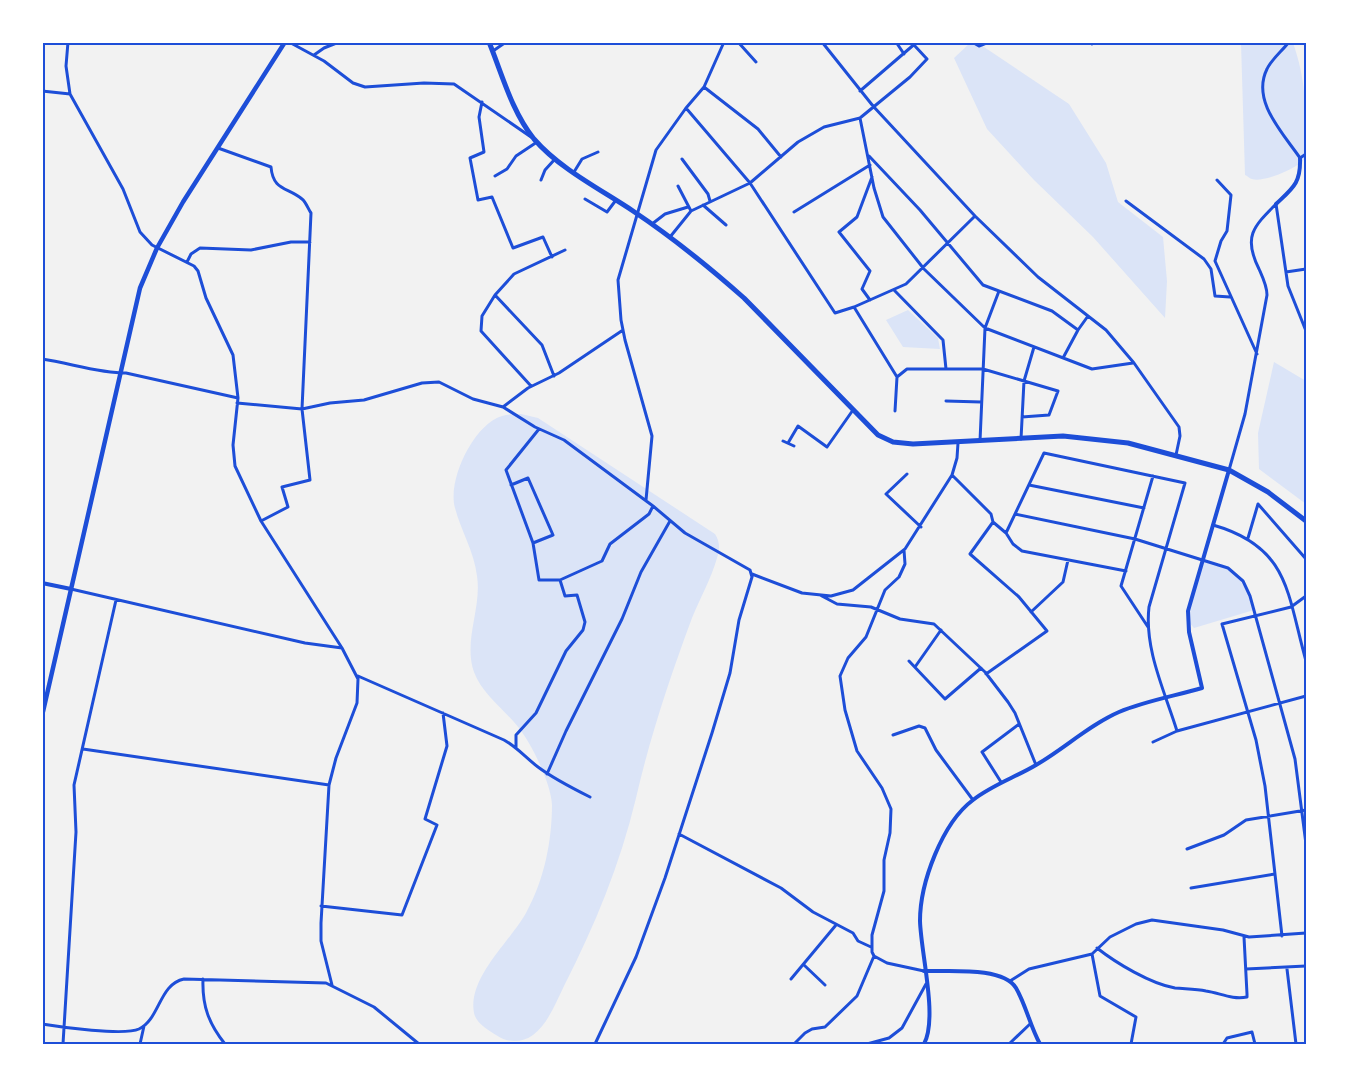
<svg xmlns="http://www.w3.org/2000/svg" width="1349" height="1087" font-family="'Nunito Sans',sans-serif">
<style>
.green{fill:#dbe4f7}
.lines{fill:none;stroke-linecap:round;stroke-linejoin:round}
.minor{stroke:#1d4ed8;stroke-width:3}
.tertiary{stroke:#1d4ed8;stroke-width:4}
.primary{stroke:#1d4ed8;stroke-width:4.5}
.trunk{stroke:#1d4ed8;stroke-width:5}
.neatline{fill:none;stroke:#1d4ed8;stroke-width:2}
</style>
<rect width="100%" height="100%" fill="#f2f2f2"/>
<!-- green -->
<path class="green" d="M970,43H978L1069,104L1106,163L1118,202L1163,237L1167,281L1165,318L1093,237L1034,180L987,129L954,58Z
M1241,43H1293C1307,82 1306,116 1306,157C1301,167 1264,183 1252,179C1250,179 1248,176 1245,175Z
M908,310L938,338L940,349L903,347L886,320Z
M1274,362L1306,381V504L1259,469L1258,433Z
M521,414L538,418L715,534C720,542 720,549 717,558C711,579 700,598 692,618C670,677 650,737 636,798C620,865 595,925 564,986C556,1002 548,1024 533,1035C522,1043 507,1043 496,1035C488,1030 476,1023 474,1013C467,977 513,939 527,911C544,880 552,841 552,805C551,783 532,745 519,728C505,710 482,694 474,672C463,641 482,608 477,576C474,551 461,531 455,508C447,480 474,424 502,416C508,414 516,414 521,414Z
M1203,560C1237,571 1242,576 1254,610L1194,628L1188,621L1189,605Z"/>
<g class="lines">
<!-- minor -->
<path class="minor" d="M68,42L66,66L70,94L123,189L140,232L152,245L194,266L198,271L206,298L233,355L238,398L233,445L235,466L261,521L342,648L358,679L357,703L336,758L329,785L321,923V941L332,985
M289,42L324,61L353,83L365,87L424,83L454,84L531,137
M738,42L756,62
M822,42L873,106L975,216L1038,277L1106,330L1134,363L1179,427L1180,436L1176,455
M896,42L904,54
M972,42L979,46L989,42
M1089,42L1092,44
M1289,42C1282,51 1271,60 1267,69C1251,101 1283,133 1300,158L1306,154
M914,45L927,59L910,77L860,118L874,188L883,217L924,269L985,328L1092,369L1133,363
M493,51L506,42
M314,55L324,48L339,42
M704,87L758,129L781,157
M42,91L70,94
M860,91L917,42
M482,102L479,117L484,152L470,158L478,200L492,197L513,248L543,237L552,257
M686,108L750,183L835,313L854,307L906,284L975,216
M218,148L271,167C273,191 288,187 302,199C306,202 308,209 311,213L302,409L310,480L282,487L288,507L261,521
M869,156L920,210L983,285L1052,311L1078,330L1088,316
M682,159L708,194L710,201
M574,172L582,159L598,152
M495,176L507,169L516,156L537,142
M541,180L545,170L555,159
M1217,180L1231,195L1227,231L1221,241L1215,261L1257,354
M678,186L691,211
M585,199L607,212L616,200
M1126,201L1204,259L1211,269L1215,296L1230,297
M1276,204L1288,286L1306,331
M703,205L726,225
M794,212L870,165
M652,224L665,214L688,207
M670,237L691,211L750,183L798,142L824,127L860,118
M187,262L191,254L200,248L251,250L291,242H310
M1286,272L1306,269
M894,290L943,340L946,369
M495,295L542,345L554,376
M870,300L862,289L870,271L839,232L857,217L872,177
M854,307L897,377L907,369H983L1058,391L1049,415L1022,417
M1063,358L1078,330
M42,359C70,363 98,373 126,373L238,398
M531,386L481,331L482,316L495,295L514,274L565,250
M946,401L981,402
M237,403L302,409L330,403L364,400L422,383L439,382L473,399L503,407L535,427L564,440L653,506L685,533L750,570L752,577L739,620L730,673L712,733L665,878L636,957L595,1044
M503,407L528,388L559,373L623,330
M895,411L897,377
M539,429L506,470L533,543L539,580H560L602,561L610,544L649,514L653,506
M1021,439L1024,381L1034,347
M783,441L794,446
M980,441L985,328L999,291
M788,443L798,426L827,447L853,410
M1229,470L1245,414L1267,295C1267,286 1263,278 1259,269C1243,237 1253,227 1276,204
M907,474L886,494L921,527
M952,475L991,514L993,522L1006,533
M511,485L528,478L553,535L533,543
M1029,485L1144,508
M646,500L652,436L625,340L621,320L618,280L656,150L686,108L704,87L724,42
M1015,514L1135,539L1228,568L1243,581L1250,596L1295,759L1306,844
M1213,525C1290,547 1287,594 1306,661
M1248,538L1258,504L1306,559
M904,550L905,564L899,577L885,590L866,637L848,658L840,676L845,710L857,751L882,788L891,809L890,833L884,860V891L872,935V952L874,956L887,963L924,971
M1126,571L1022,551L1013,544L1006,533L1044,453L1185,483L1149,607C1144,649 1165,692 1177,731
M752,574L802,593L831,596L853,590L905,549L952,475L957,458L958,443
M71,589L305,643L342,648
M820,595L837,604L871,607L900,619L934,624L985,672L1008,702L1015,713L1036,765
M1031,612L1063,582L1068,560
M1148,627L1121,586L1153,476
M909,661L945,699L981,668
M915,667L941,630
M986,674L1047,631L1019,597L970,554L993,522
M358,676L504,740C517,747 526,758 538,767C554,779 572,788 590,797
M893,735L919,726L925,728L936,750L973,800
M1153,742L1177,731L1306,696
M516,747V735L536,713L566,651L583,630L585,622L577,595L565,596L560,580
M83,749L329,785
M547,774L566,731L622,619L641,572L670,521
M1001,782L982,752L1019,724
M679,834L781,888L813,912L853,933L858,941L871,947
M1187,849L1224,835L1246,820L1306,810
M1191,888L1275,874
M321,906L402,915L437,825L425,819L447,746L443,713
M1282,936L1265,786L1256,740L1222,624L1291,607L1306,596
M1097,948C1116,963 1151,984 1175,988C1185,989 1196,989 1206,991C1220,993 1232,1000 1247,997V994L1244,937
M1092,954L1100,996L1136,1017L1131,1044
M804,965L825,985
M1246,969L1306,966
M1287,969L1296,1044
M203,979C202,1006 209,1024 225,1044
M791,979L836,925
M1010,981L1029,969L1092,954L1110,937L1136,924L1152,920L1223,930L1249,937L1306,933
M42,1024C60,1027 124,1036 139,1029C160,1019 159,984 184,979L326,983L374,1007L419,1044
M63,1044L76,832L74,785L116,600
M140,1044L144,1026
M794,1044L805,1033L812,1029L825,1027L857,996L874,956
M867,1044L889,1038L902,1028L926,984
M1009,1044L1030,1024
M1223,1044L1227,1038L1252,1032L1255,1044"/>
<!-- tertiary -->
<path class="tertiary" d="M1276,204C1293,188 1301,183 1300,158
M42,583L71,589
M924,971C947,972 1003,966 1016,988C1026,1005 1030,1026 1040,1044
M924,1044C938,1018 921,954 920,921C920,883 942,823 973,800C992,785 1016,777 1036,765C1064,749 1089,725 1119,712C1145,701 1175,696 1202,688L1189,632L1188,611L1229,470"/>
<!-- primary -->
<path class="primary" d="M42,716L140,288L157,248L183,202L285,42"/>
<!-- trunk -->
<path class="trunk" d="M489,42C502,74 512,112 534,139C560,169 600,189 633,211C672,237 709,267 744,298L878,435L893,442L913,444L1063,436L1128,443L1229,470L1268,492L1306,521"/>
</g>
<!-- border -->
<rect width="1349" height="1087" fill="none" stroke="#ffffff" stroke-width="88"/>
<rect x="44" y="44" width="1261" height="999" class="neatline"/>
</svg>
